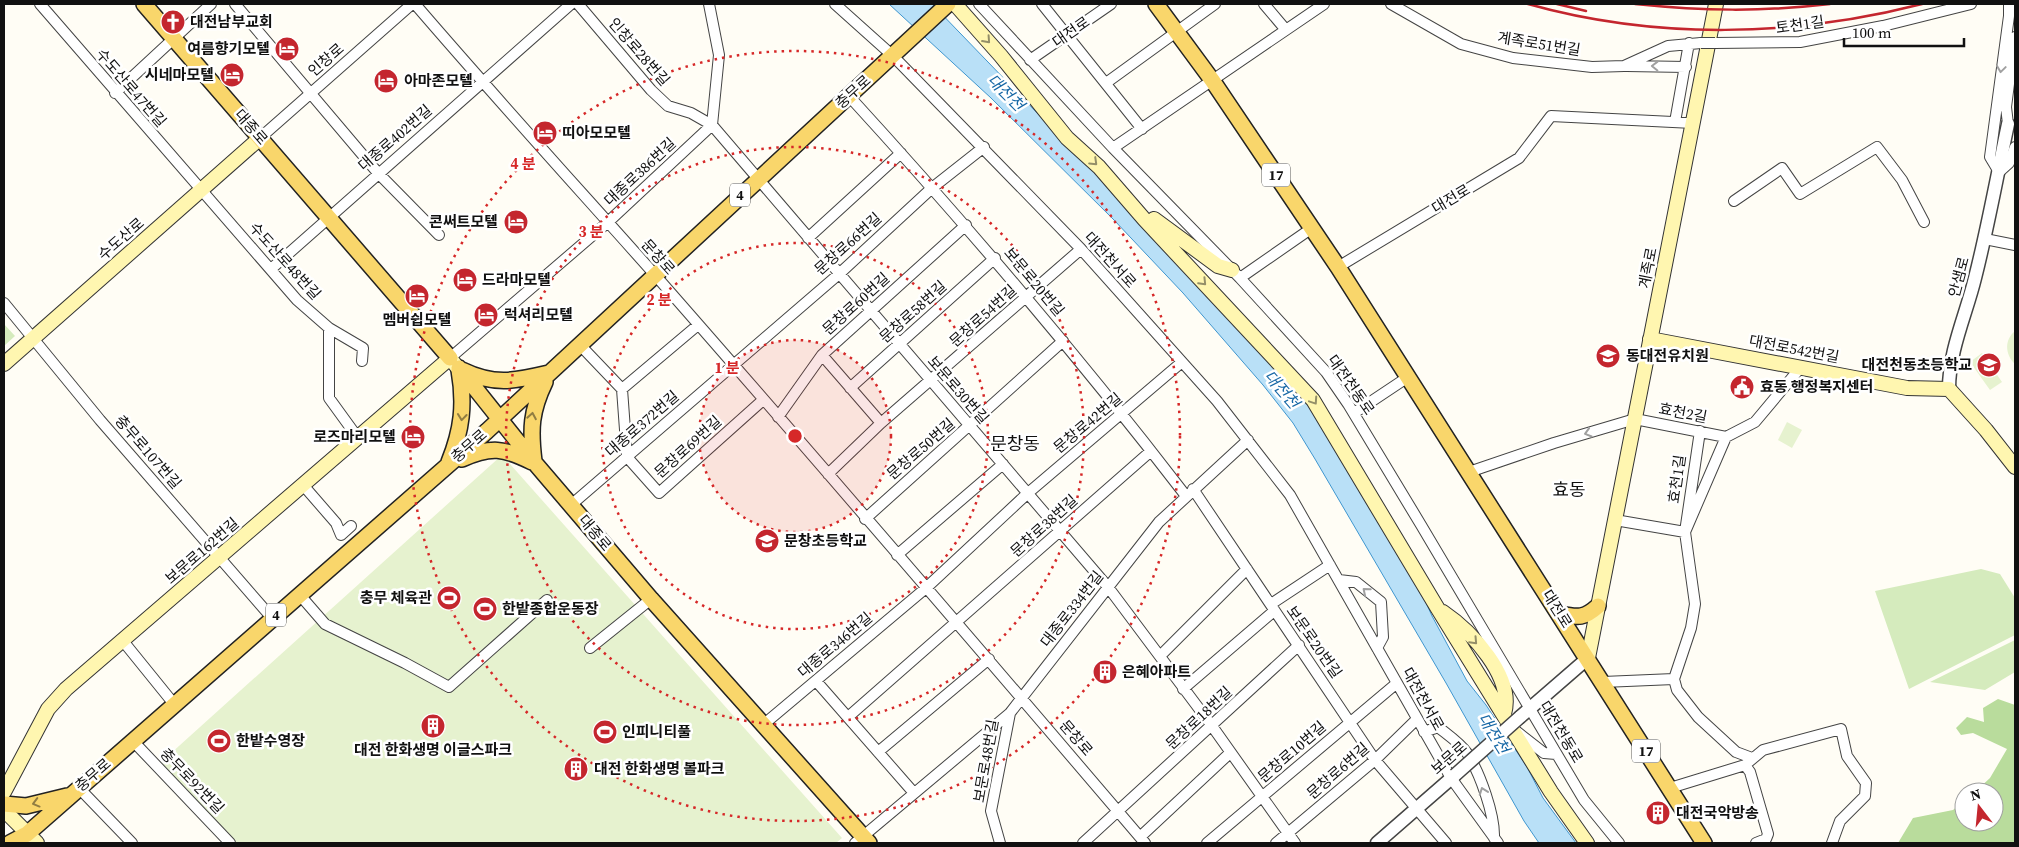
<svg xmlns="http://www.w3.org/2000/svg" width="2019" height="847" font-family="'Source Serif 4','Noto Sans KR',serif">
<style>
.green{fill:#d5ebbd}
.forest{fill:#b9dc9c}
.pitch{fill:#e6f2cf}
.water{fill:#b9e0f7;stroke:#3f96cf}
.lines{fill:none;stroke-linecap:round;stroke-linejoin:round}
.minor-casing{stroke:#444;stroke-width:12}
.tertiary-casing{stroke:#444;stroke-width:15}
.secondary-casing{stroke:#333;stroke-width:16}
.primary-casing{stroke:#222;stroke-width:18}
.minor{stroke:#fff;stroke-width:10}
.tertiary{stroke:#fff;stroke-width:12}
.secondary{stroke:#fff6b0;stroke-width:14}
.primary{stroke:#f9d66b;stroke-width:15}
.rail{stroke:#c4262e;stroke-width:2.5}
.minor-bridge-casing{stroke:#444;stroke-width:12;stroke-linecap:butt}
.tertiary-bridge-casing{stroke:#444;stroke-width:15;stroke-linecap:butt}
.minor-bridge{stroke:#fff;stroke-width:10}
.tertiary-bridge{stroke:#fff;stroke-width:12}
.oneway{stroke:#948f68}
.oneway2{stroke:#a0a0a0}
.oneway3{stroke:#917d42}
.ring{fill:none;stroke:#d62828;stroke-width:2.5;stroke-dasharray:2.5 5}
.labels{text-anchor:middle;stroke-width:5;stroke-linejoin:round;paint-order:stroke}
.shield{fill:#fff;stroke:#585858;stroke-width:1}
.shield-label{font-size:14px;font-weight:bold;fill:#111}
.poi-label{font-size:15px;font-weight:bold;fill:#111;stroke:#fff;text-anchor:start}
.street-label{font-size:15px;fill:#111;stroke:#fff}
.water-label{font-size:16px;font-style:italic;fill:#1768a6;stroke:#fff}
.quarter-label{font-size:18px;fill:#111;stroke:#fff}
.centre{fill:#d62828;stroke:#fff;stroke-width:2.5}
.ring-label{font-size:15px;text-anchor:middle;font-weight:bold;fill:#d62828;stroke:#fff;stroke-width:5;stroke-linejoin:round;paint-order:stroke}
</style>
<rect width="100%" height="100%" fill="#fffdf5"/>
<!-- green -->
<path class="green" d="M4,324L15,336L4,346Z
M1981,569L2000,574L2015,598V635L1909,689L1875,591Z
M2015,640V672L1985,690L1930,682Z"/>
<!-- forest -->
<path class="forest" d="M1998,699L2015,705V843H1898L1913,818L1953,810L1964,801V822H1994V792H1975L1990,778L2007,749L1973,733L1961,735L1956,728L1967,717L1984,722L1983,708Z"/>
<!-- pitch -->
<path class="pitch" d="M2015,331V364C2005,355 2004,340 2015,331Z
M1982,353L2002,382L1990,390L1970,362Z
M1787,422L1802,430L1792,448L1778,440Z
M502,455L842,838L836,843H237L159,764Z"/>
<!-- water -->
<path class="water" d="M889,4H932L1097,175L1308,402L1415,578L1432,616L1467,681L1486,705L1527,767L1543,798L1576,843H1539L1524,821L1446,683L1315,459L1293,423L1263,385L1183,293L1114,220L991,98Z"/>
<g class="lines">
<defs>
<path id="minor" d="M40,4L297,300L329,328L363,348L362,361
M235,4L378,173L439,235
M415,4C494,96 575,185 656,276C821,464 983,653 1145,843
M578,4L651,90L668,106L691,113L712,125L1108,587L1212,726L1295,843
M835,4L893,56L1081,249L1217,401L1290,495L1451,778L1498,843
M979,4L1113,148L1240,278L1326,372L1348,404L1421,525L1584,800L1619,843
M1042,4L1142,129
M1264,4L1286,30
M1391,4L1461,44L1513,58L1592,67L1624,66L1668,46L1701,43
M2009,4V16L1990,157L1999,172L2009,163L2015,147
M1715,43L1800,42L1883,26L1971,4
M1030,60L1111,4
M1627,66L1686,67
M1106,83L1215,4
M115,93L211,4
M849,96C968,226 1079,357 1186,496
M1675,122L1689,43
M2008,124L2006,107L2015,37
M260,138L412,4
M1113,148L1324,4
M1734,201L1782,168L1800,194L1877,147L1902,180L1924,222
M808,238L901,153
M1985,239L2015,245
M1338,267L1519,158L1551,116L1693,123
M271,269L571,4
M1240,278L1312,228
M4,303L100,420L272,618
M329,328V398L358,438
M580,345L622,389
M822,355L881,423
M450,358L607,223L712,125L719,55L709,4
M850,388L995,258
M622,389L627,457L659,493L763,400
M622,389L698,325
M1354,413L1408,377
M778,417L822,355L966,225
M1469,472L1554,443L1635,419L1726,437
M828,474L881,423L1081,249
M303,485L336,523L341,535L351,526
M1193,489L1375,760L1446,843
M571,505L839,274L932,188L984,147
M865,519L1063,341
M1615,520L1685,532L1700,431
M897,555L1003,464
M1339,580L1356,582L1381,602L1383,637L1377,648
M299,594L325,624L405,663L449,687L547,600
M1271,604L1330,565
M123,641L174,704
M590,648L651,599
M1161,655L1247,569
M816,681L914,793
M1603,682L1674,679
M1183,689L1274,611
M848,717L1151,451
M763,725L926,588L1028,493L1182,362
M1516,731L1544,753L1556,754
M1424,732L1438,727C1448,735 1460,743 1467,753C1480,773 1495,815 1494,838
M132,740L230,843
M878,752L989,659
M1752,758L1736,752L1698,717L1677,690L1674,679L1691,628L1695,604L1685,532L1726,437L1755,422L1801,367
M1745,765L1750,772L1768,834L1766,839L1756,843
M78,787L132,843
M1670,788L1745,765L1763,750L1841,729L1847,756L1866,783L1865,796L1840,821L1832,843
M1140,837L1230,753
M855,843L1010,713L1159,522L1248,440
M1000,843L991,811L1010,713
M1083,843L1299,645
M1207,843L1397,683
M1276,843L1375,760L1417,719"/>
<path id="tertiary" d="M1949,389C1949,350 1966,315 1975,278C1988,227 1997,176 2008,124
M1520,717L1588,658
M1377,843L1455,775"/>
<path id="secondary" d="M955,4L1001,56L1067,138L1099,167L1144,219L1313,400L1438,609L1551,792L1587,843
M1154,219L1218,266L1232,270
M1650,339L1907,388L1949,389L1986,430L2015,467
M4,364L260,138
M1443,612C1471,631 1515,677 1504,714
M1588,658L1716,4
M4,792L48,709L66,689L450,358L457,367
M4,810L37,843"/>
<path id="primary" d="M144,4L450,358
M1156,4L1212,80L1338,267L1704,843
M459,368L534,462L651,599L869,843
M462,370C495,386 515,381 549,373
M462,459C491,446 504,448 532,462
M534,461C530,429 531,411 545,382
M449,462C462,430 465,404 459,370
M1561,614C1578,618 1585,618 1598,606
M4,804L26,806L67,796
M10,843L27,834L487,431L948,4"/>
</defs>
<!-- minor casing -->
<use href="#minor" class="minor-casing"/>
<!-- tertiary casing -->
<use href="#tertiary" class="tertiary-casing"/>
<!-- secondary casing -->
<use href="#secondary" class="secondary-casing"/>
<!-- primary casing -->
<use href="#primary" class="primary-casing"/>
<!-- minor -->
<use href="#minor" class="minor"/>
<!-- tertiary -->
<use href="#tertiary" class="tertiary"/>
<!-- secondary -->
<use href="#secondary" class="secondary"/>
<!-- primary -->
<use href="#primary" class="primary"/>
<!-- rail -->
<path class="rail" d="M1528,4C1656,40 1794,37 1922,4
M1557,4L1586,11
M1635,4C1704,11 1761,12 1830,4"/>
<defs>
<path id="minor-bridge" d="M1701,43H1715"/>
<path id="tertiary-bridge" d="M1455,775L1520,717"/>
</defs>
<!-- minor-bridge casing -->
<use href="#minor-bridge" class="minor-bridge-casing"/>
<!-- tertiary-bridge casing -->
<use href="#tertiary-bridge" class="tertiary-bridge-casing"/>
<!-- minor-bridge -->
<use href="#minor-bridge" class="minor-bridge"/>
<!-- tertiary-bridge -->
<use href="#tertiary-bridge" class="tertiary-bridge"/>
</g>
<!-- one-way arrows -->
<defs><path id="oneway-chevron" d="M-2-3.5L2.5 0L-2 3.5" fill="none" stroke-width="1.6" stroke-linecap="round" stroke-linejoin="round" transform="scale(1.25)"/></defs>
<g class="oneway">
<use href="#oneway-chevron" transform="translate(987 40) rotate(48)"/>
<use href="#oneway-chevron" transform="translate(1094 162) rotate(44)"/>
<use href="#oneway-chevron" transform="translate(1203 282) rotate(46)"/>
<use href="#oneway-chevron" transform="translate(1314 401) rotate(56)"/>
<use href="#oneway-chevron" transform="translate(1474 641) rotate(47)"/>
</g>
<g class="oneway2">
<use href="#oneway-chevron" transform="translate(1655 66) rotate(-179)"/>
<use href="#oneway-chevron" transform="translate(2001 69) rotate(98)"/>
<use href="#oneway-chevron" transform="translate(1588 433) rotate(163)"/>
<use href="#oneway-chevron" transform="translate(1366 591) rotate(-140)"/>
<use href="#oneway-chevron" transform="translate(1483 791) rotate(-110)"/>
</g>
<g class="oneway3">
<use href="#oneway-chevron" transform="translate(532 416) rotate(-80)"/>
<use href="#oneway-chevron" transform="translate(462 417) rotate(96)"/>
<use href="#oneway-chevron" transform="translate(36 803) rotate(165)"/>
</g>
<!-- distance rings -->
<circle cx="795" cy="436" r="96" fill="#d62828" fill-opacity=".12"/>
<g class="ring">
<circle cx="795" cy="436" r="96"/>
<circle cx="795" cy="436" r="193"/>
<circle cx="795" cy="436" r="289"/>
<circle cx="795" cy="436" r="385"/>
</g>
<!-- icons -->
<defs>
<symbol id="church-disc" viewBox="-11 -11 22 22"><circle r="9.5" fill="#c4262e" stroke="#fff"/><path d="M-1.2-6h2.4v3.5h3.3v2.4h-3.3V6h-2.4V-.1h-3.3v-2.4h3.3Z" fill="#fff"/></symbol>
<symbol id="hotel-disc" viewBox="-11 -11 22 22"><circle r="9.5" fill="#c4262e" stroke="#fff"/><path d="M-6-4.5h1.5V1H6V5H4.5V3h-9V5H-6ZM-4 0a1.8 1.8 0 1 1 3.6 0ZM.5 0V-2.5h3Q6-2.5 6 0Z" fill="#fff"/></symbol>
<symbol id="school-disc" viewBox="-11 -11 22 22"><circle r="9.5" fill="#c4262e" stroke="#fff"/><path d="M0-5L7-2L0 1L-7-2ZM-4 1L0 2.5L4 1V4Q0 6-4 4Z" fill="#fff"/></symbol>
<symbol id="civic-disc" viewBox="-11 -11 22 22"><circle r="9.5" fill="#c4262e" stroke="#fff"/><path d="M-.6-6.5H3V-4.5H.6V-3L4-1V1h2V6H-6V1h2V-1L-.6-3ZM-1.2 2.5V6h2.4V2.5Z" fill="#fff"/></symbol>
<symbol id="stadium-disc" viewBox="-11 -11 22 22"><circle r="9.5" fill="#c4262e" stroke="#fff"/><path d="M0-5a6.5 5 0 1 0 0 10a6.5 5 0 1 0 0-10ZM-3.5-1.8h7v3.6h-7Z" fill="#fff"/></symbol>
<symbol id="building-disc" viewBox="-11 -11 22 22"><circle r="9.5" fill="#c4262e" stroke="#fff"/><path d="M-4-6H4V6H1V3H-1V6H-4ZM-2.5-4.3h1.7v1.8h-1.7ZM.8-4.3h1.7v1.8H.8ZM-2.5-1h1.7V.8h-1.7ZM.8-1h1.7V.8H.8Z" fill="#fff"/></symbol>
</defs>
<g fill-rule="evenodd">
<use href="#church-disc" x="159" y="8" width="28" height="28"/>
<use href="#hotel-disc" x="273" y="35" width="28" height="28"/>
<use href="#hotel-disc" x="218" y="61" width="28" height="28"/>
<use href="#hotel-disc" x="372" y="67" width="28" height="28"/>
<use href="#hotel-disc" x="531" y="119" width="28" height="28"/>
<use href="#hotel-disc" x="502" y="208" width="28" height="28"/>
<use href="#hotel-disc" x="451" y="266" width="28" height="28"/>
<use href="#hotel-disc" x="403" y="282" width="28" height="28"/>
<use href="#hotel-disc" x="472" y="301" width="28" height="28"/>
<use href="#school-disc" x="1594" y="342" width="28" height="28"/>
<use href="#school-disc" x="1975" y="351" width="28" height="28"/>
<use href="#civic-disc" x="1728" y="373" width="28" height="28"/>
<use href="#hotel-disc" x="399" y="423" width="28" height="28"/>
<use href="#school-disc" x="753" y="527" width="28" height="28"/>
<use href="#stadium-disc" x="435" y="584" width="28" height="28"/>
<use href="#stadium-disc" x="471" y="595" width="28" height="28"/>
<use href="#building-disc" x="1091" y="658" width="28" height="28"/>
<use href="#building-disc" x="419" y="712" width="28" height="28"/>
<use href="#stadium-disc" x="591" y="718" width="28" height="28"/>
<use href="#stadium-disc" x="205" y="727" width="28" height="28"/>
<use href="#building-disc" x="562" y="755" width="28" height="28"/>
<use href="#building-disc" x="1644" y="799" width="28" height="28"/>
</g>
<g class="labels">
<!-- shield labels -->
<g class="shield">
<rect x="1262" y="163.5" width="28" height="23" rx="4"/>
<rect x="730" y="183.5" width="20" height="23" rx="4"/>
<rect x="266" y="603.5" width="20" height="23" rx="4"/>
<rect x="1632" y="739.5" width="28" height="23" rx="4"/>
</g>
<g class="shield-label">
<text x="1276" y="180">17</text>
<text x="740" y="200">4</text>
<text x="276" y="620">4</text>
<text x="1646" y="756">17</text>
</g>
<!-- poi labels -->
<g class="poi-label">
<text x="190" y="27">대전남부교회</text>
<text x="270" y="54" text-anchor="end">여름향기모텔</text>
<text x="214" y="80" text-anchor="end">시네마모텔</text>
<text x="404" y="86">아마존모텔</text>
<text x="562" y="138">띠아모모텔</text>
<text x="498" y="227" text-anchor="end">콘써트모텔</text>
<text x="482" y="285">드라마모텔</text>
<text x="504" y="320">럭셔리모텔</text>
<text x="417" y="325" text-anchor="middle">멤버쉽모텔</text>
<text x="1626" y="361">동대전유치원</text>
<text x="1972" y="370" text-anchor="end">대전천동초등학교</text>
<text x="1760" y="392">효동 행정복지센터</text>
<text x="396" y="442" text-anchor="end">로즈마리모텔</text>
<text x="784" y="546">문창초등학교</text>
<text x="432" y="603" text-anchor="end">충무 체육관</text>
<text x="502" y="614">한밭종합운동장</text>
<text x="1122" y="677">은혜아파트</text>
<text x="622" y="737">인피니티풀</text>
<text x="236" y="746">한밭수영장</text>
<text x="433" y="755" text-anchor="middle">대전 한화생명 이글스파크</text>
<text x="594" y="774">대전 한화생명 볼파크</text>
<text x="1676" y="818">대전국악방송</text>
</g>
<!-- street labels -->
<g class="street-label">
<text transform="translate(1800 25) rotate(-8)" y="5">토천1길</text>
<text transform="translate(1071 32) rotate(-35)" y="5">대전로</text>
<text transform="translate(1539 44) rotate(9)" y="5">계족로51번길</text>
<text transform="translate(639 52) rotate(49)" y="5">인창로28번길</text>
<text transform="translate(326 60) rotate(-41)" y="5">인창로</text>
<text transform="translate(131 88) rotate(49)" y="5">수도산로47번길</text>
<text transform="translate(853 92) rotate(-42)" y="5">충무로</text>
<text transform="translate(251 127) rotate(49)" y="5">대종로</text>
<text transform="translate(395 138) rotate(-41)" y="5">대종로402번길</text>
<text transform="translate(640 172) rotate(-43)" y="5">대종로386번길</text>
<text transform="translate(1451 199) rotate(-31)" y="5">대전로</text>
<text transform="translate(121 239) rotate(-41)" y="5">수도산로</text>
<text transform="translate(848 244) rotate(-42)" y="5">문창로66번길</text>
<text transform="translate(658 257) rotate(48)" y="5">문창로</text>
<text transform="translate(1110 260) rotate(48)" y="5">대전천서로</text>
<text transform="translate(285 261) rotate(48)" y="5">수도산로48번길</text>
<text transform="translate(1648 268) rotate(-79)" y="5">계족로</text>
<text transform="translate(1959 277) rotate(-75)" y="5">안샘로</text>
<text transform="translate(1034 282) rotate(50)" y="5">보문로20번길</text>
<text transform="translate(856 304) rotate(-42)" y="5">문창로60번길</text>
<text transform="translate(913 312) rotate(-42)" y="5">문창로58번길</text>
<text transform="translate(983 316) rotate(-42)" y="5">문창로54번길</text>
<text transform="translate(1794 349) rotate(11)" y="5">대전로542번길</text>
<text transform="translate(1351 385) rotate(55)" y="5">대전천동로</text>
<text transform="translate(958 390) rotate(49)" y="5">보문로30번길</text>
<text transform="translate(1683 413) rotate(11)" y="5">효천2길</text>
<text transform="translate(1088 423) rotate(-40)" y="5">문창로42번길</text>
<text transform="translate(642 424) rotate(-41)" y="5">대종로372번길</text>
<text transform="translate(469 446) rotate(-41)" y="5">충무로</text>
<text transform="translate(688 447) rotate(-42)" y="5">문창로69번길</text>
<text transform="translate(921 449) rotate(-41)" y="5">문창로50번길</text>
<text transform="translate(148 452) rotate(49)" y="5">충무로107번길</text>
<text transform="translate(1677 479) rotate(-82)" y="5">효천1길</text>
<text transform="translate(1044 526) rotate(-42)" y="5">문창로38번길</text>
<text transform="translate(595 533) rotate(50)" y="5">대종로</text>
<text transform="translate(202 551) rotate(-41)" y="5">보문로162번길</text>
<text transform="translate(1072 609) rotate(-52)" y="5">대종로334번길</text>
<text transform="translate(1557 609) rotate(58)" y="5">대전로</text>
<text transform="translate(1314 642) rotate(55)" y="5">보문로20번길</text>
<text transform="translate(835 645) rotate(-40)" y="5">대종로346번길</text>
<text transform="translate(1423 699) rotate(61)" y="5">대전천서로</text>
<text transform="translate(1199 718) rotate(-43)" y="5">문창로18번길</text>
<text transform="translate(1561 732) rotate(59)" y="5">대전천동로</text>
<text transform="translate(1076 738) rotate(49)" y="5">문창로</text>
<text transform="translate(1292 752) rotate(-41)" y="5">문창로10번길</text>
<text transform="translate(1449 758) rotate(-41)" y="5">보문로</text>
<text transform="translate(986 761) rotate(-80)" y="5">보문로48번길</text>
<text transform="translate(1338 771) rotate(-41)" y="5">문창로6번길</text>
<text transform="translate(93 775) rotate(-41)" y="5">충무로</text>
<text transform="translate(192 781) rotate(46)" y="5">충무로92번길</text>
</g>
<!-- water labels -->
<g class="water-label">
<text transform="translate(1006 92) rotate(45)" y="6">대전천</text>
<text transform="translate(1282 389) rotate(49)" y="6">대전천</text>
<text transform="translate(1494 733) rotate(58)" y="6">대전천</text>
</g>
<!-- quarter labels -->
<g class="quarter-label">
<text x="1015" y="450">문창동</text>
<text x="1569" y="496">효동</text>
</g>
</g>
<circle cx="795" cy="436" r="8" class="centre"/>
<g class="ring-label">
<text x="523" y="169">4 분</text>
<text x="591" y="237">3 분</text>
<text x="659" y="305">2 분</text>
<text x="727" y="373">1 분</text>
</g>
<!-- border -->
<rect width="2019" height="847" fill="none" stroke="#111111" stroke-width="10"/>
<!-- north arrow -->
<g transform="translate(1979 807) rotate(344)"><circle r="24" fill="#ffffff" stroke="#a0a0a0"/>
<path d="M0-4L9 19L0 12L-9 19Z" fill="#c4262e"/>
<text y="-8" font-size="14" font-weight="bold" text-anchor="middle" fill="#111111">N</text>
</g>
<!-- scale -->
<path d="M1844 38v8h120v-8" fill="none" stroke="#111111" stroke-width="2.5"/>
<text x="1852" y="38" font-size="15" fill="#111111" stroke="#ffffff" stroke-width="4" paint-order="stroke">100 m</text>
</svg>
